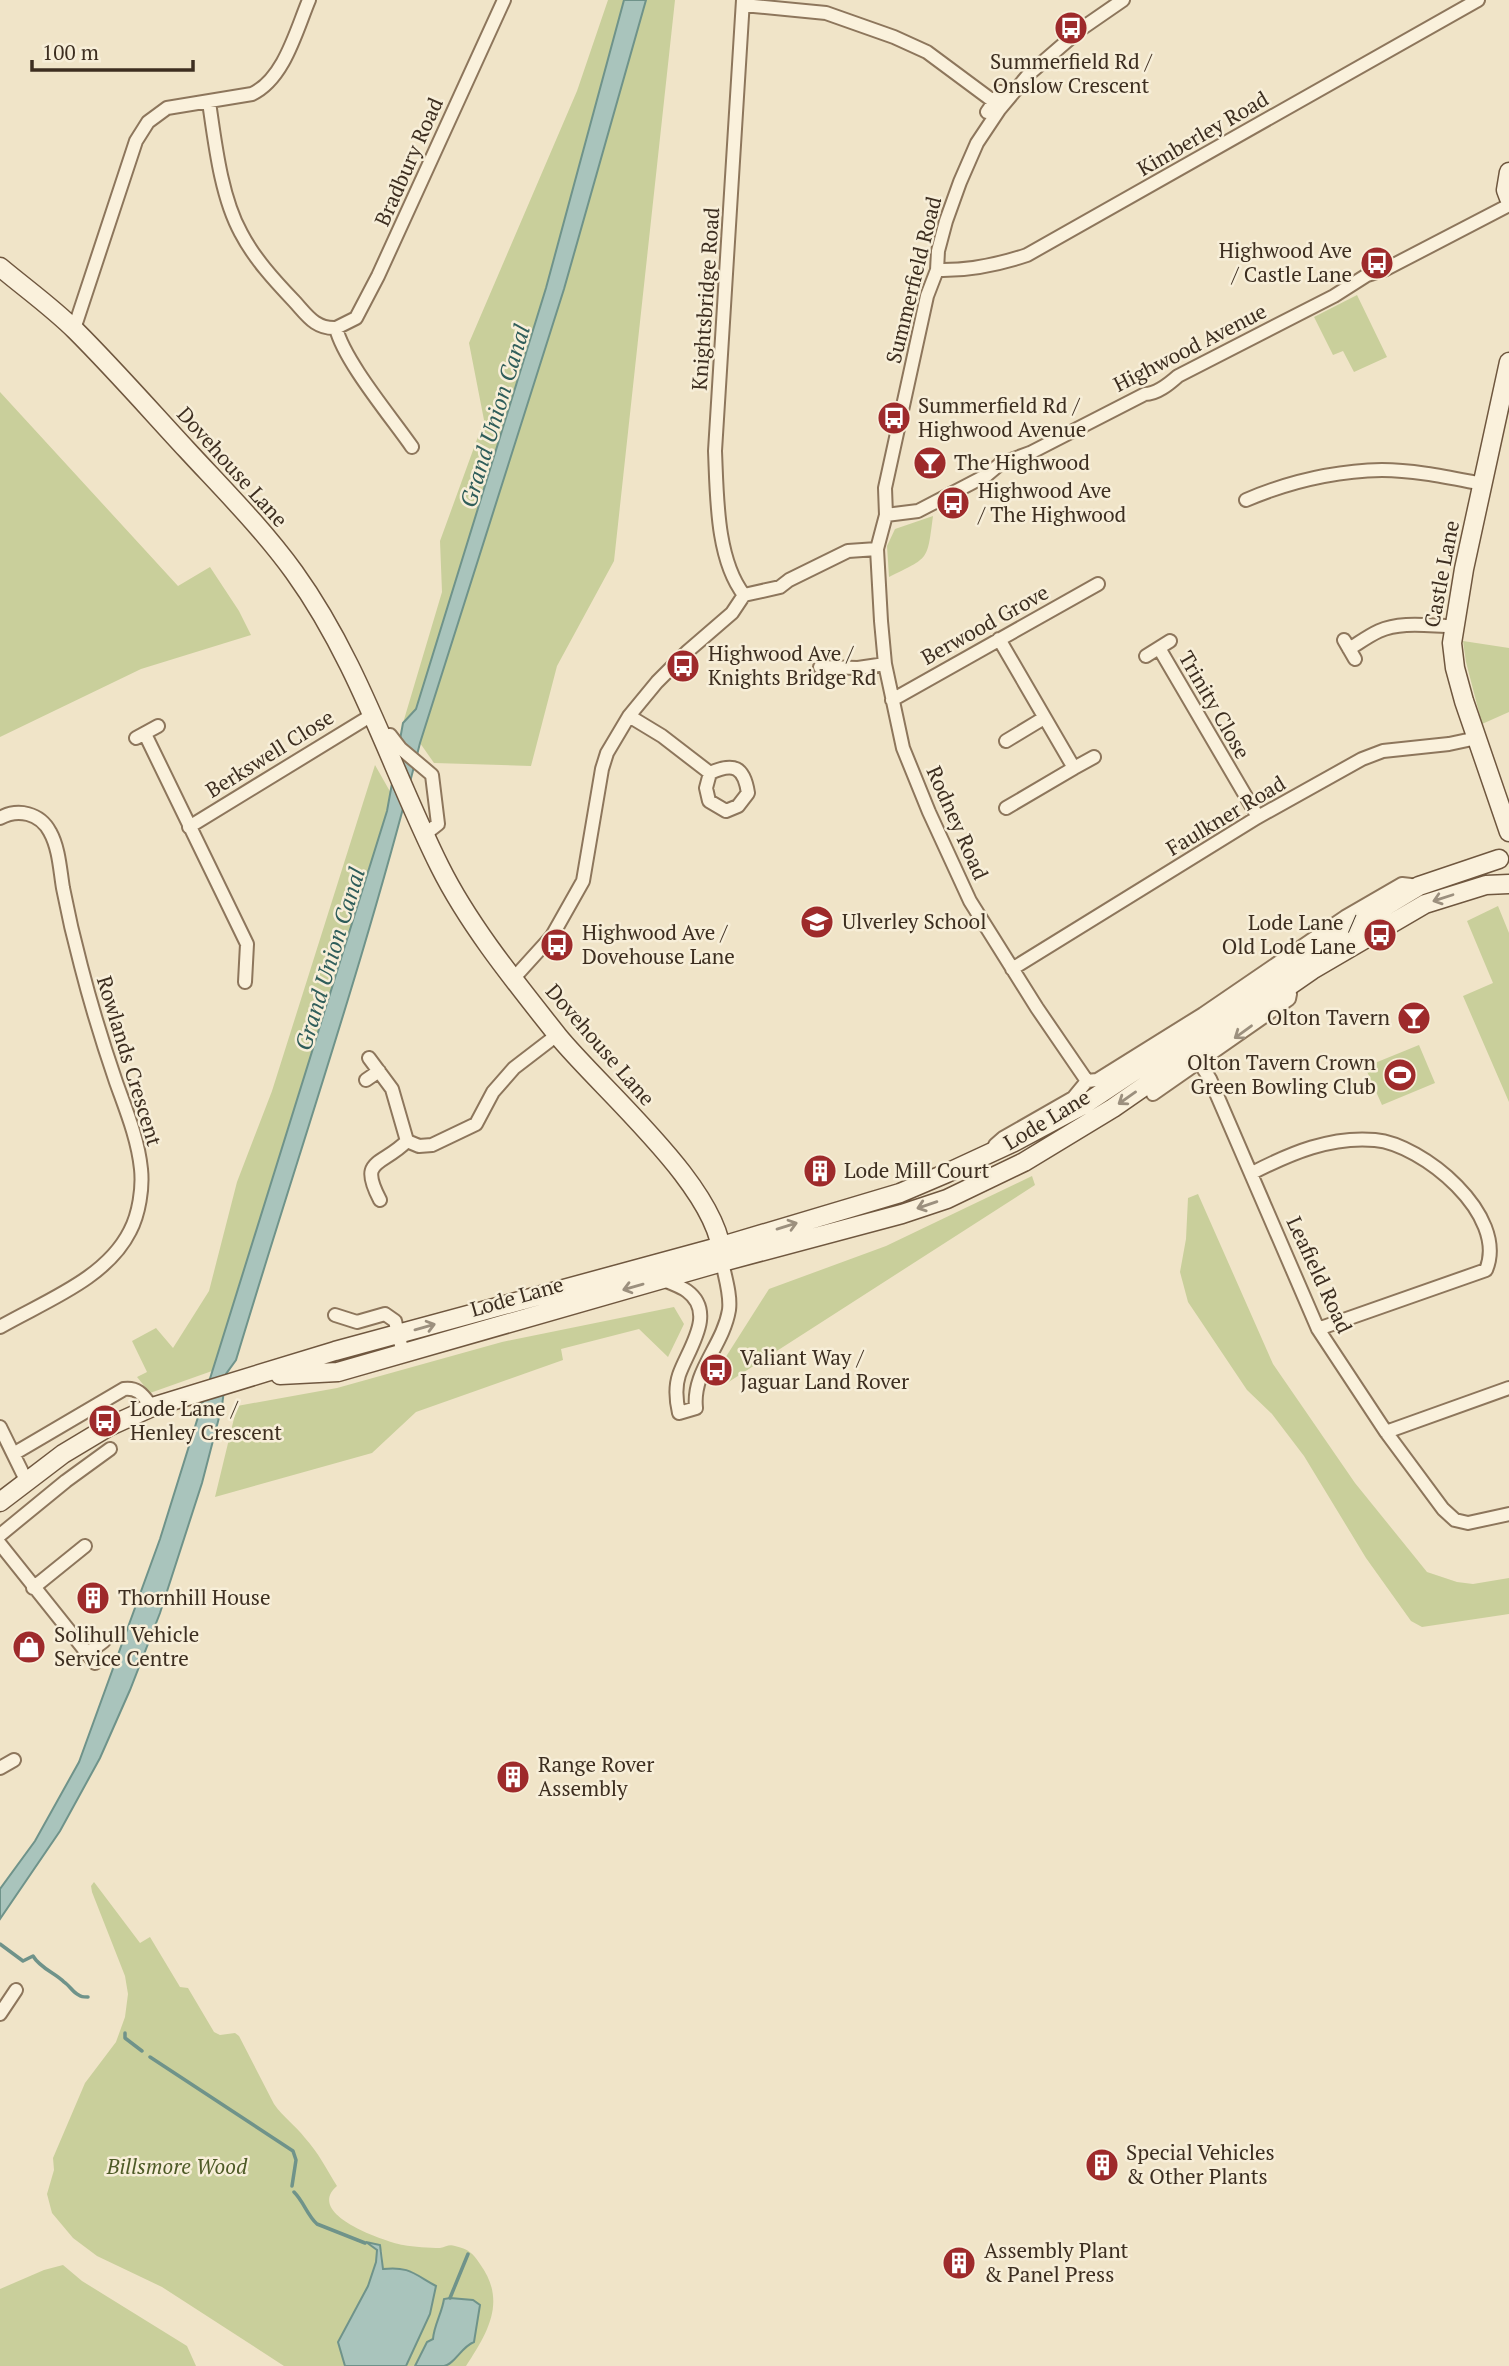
<svg xmlns="http://www.w3.org/2000/svg" width="1509" height="2366" font-family="'PT Serif',serif">
<style>
.green{fill:#c9cf9b}
.water{fill:#a9c4bc;stroke:#6f938a;stroke-width:2}
.lines{fill:none;stroke-linecap:round;stroke-linejoin:round}
.stream{stroke:#6f938a;stroke-width:3.5}
.street-casing{stroke:#8d765c;stroke-width:16}
.secondary-casing{stroke:#6f573f;stroke-width:21}
.street{stroke:#faf1dc;stroke-width:12}
.secondary{stroke:#faf1dc;stroke-width:18}
.oneway{stroke:#9c907e}
.labels{text-anchor:middle;stroke-width:5;stroke-linejoin:round;paint-order:stroke}
.poi-label{font-size:21px;fill:#3d2e20;stroke:#f7eed8;text-anchor:start}
.street-label{font-size:21px;fill:#3d2e20;stroke:#f7eed8}
.park-label{font-size:21px;font-style:italic;fill:#4d5a26;stroke:#f7eed8}
.water-label{font-size:23px;font-style:italic;fill:#2f5d5a;stroke:#f7eed8}
</style>
<rect width="100%" height="100%" fill="#f0e4c8"/>
<!-- green -->
<path class="green" d="M608,0H624L546,288L416,709L403,723L442,592L440,541L484,420L469,343L577,91Z
M646,0H675L614,561L557,666L531,766L434,763L420,743L564,289Z
M1357,295L1387,357L1354,372L1343,351L1333,355L1314,317Z
M0,392L178,586L210,567L239,611L251,635L141,669L0,737Z
M933,516C927,561 930,557 889,577L887,546L895,529Z
M1463,641L1509,648V712L1482,724L1466,662Z
M375,765L392,795L212,1371L150,1393L137,1377L147,1372L132,1341L156,1328L173,1348L209,1291L237,1182L272,1091Z
M1498,906L1509,933V1102L1463,996L1493,983L1467,921Z
M1419,1045L1435,1083L1382,1105L1365,1067Z
M1032,1176L1035,1185L727,1383L722,1363L769,1289L886,1246Z
M1198,1194L1273,1364L1355,1483L1427,1572L1457,1582L1473,1584L1509,1578V1614L1422,1627L1411,1621L1366,1558L1304,1456L1272,1414L1247,1390L1188,1302L1180,1272L1186,1239L1188,1198Z
M674,1307L684,1324L668,1357L639,1329L561,1349L563,1360L416,1412L372,1453L215,1497L237,1406L337,1388L502,1342Z
M94,1882L140,1943L150,1937L180,1987L188,1988L214,2032L220,2035L235,2033L239,2036L274,2104C283,2117 295,2125 305,2138C318,2152 327,2170 337,2186C304,2214 384,2241 403,2245C414,2247 429,2248 440,2248C446,2247 449,2244 455,2246C468,2249 473,2253 480,2264C507,2301 488,2332 466,2366H405L436,2286C415,2274 408,2265 383,2269L382,2251L377,2250C376,2283 354,2314 338,2342L345,2366H284L162,2287L97,2256L73,2238L52,2213L47,2194L54,2170L53,2158L85,2083L116,2042L125,2017L128,1994L125,1976L92,1892L91,1886Z
M63,2265L82,2281L187,2346L196,2366H0V2289L44,2270Z"/>
<!-- water -->
<path class="water" d="M624,0H646L564,289L420,743C368,951 298,1154 236,1360L226,1374L222,1406L202,1483L160,1613L130,1690L100,1758L60,1831L0,1919V1889L35,1841L79,1762L160,1539L387,811L403,723L416,709L546,288Z
M366,2242L380,2245L383,2269C409,2266 414,2274 436,2286L430,2314L406,2366H345L338,2342L368,2286L376,2262L377,2250Z
M450,2298L473,2300L480,2305L474,2342C461,2347 455,2364 444,2366C435,2366 424,2366 415,2366L427,2342L433,2339C434,2325 442,2313 444,2299Z"/>
<g class="lines">
<!-- stream -->
<path class="stream" d="M0,1944L23,1961L33,1956C40,1968 55,1973 64,1982C69,1985 72,1991 77,1994C82,1997 82,1997 88,1997
M125,2033V2038L142,2051
M150,2057L293,2151L296,2160L292,2186
M294,2192C304,2202 307,2215 317,2224L365,2243
M450,2298L468,2254"/>
<defs>
<path id="street" d="M743,0L715,451C717,495 716,559 744,595
M743,5L826,13L894,37L927,52L993,101
M209,102C215,143 221,197 241,233C254,258 274,280 294,301C307,315 315,329 336,328C344,361 392,418 412,447
M987,112L1001,92
M937,270C969,271 997,265 1027,255L1478,0
M336,328L356,318L378,276L504,0
M74,329L136,141L148,122L167,108L252,94C284,79 296,31 309,0
M1246,500C1288,482 1336,471 1382,470C1415,470 1451,478 1483,484
M886,515L918,511L987,475L1000,464L1030,453L1145,394C1157,394 1169,384 1178,376L1334,296L1367,275L1386,269L1509,205
M999,639L1074,768L1006,808
M1344,640L1355,659
M1159,648L1258,817
M1349,649C1359,643 1368,636 1379,631C1401,621 1430,626 1453,626
M1146,656L1170,641
M820,667L858,668L885,664
M892,700L1098,584
M629,716L662,736L710,773C734,762 744,767 748,793L738,806L726,811L709,801L706,788L710,773
M145,734L247,944L245,982
M382,736L390,735L400,748L432,775L438,824L424,835
M136,738L158,726
M1006,741L1044,718
M1074,768L1094,757
M0,818C18,808 40,813 50,832C59,848 60,870 63,888C68,914 74,940 81,966C91,1005 103,1044 116,1082C126,1110 138,1139 141,1169C143,1188 139,1214 130,1231C106,1279 45,1301 0,1327
M189,827L372,715
M1012,969L1258,817L1362,759L1383,751L1449,744L1477,738
M514,978L552,936L583,881L602,769L607,753L629,716L657,682L688,651L732,613L744,595L780,587L789,580L848,551L877,549
M1189,1046L1210,1079L1318,1329L1386,1432L1443,1509L1455,1520L1468,1523L1509,1514
M369,1058L392,1089L407,1141
M366,1080L379,1071
M1087,1081L1037,1008L970,901L929,812L903,748L885,664L881,621L877,549L886,515L885,488L927,296L937,270L938,251L946,221L960,182L977,143L999,110L1029,74L1081,29L1123,0
M1153,1094L1289,999L1290,994L1286,989
M995,1145L1003,1138L1073,1098L1087,1081L1097,1080L1203,1014L1345,917L1402,884L1419,886
M1252,1173C1291,1153 1331,1136 1375,1140C1422,1144 1509,1215 1486,1270L1318,1329
M380,1200C358,1158 381,1167 407,1141L419,1146L432,1145L476,1124L493,1092L514,1068L557,1035
M662,1279C670,1283 680,1286 687,1291C717,1313 688,1349 679,1375C675,1387 676,1400 679,1413L696,1408C692,1371 723,1346 729,1310C731,1295 725,1277 722,1262
M335,1315L357,1322L385,1314L395,1321L403,1353
M0,1427L26,1480
M1386,1432L1509,1388
M15,1453L124,1389C139,1387 144,1397 152,1407
M0,1535L66,1481L110,1449
M0,1544L95,1663
M33,1588L85,1546
M87,1654L104,1641
M0,1768L14,1760
M0,2014L16,1990"/>
<path id="secondary" d="M1509,172L1506,190L1509,198
M0,267C25,288 53,308 76,331C114,369 150,410 187,450C223,489 262,528 294,572C359,662 391,769 440,867C470,927 517,984 558,1036C602,1090 721,1189 722,1258
M1509,362L1464,569L1452,643L1455,668L1464,701L1509,832
M280,1375L338,1372L722,1262L902,1214L947,1199L1024,1162L1113,1108L1312,970L1425,904L1486,885L1509,884
M0,1502L63,1454L108,1427L152,1407L335,1351L722,1246L900,1193L947,1173L1014,1142L1085,1104L1351,927L1419,886L1499,859"/>
</defs>
<!-- street casing -->
<use href="#street" class="street-casing"/>
<!-- secondary casing -->
<use href="#secondary" class="secondary-casing"/>
<!-- street -->
<use href="#street" class="street"/>
<!-- secondary -->
<use href="#secondary" class="secondary"/>
</g>
<!-- one-way arrows -->
<defs><path id="oneway-shaft" d="M-6 0H5M1.5-3L5.5 0L1.5 3" fill="none" stroke-width="1.6" stroke-linecap="round" stroke-linejoin="round" transform="scale(1.75)"/></defs>
<g class="oneway">
<use href="#oneway-shaft" transform="translate(1443 898) rotate(162)"/>
<use href="#oneway-shaft" transform="translate(1243 1032) rotate(144)"/>
<use href="#oneway-shaft" transform="translate(1127 1098) rotate(145)"/>
<use href="#oneway-shaft" transform="translate(927 1205) rotate(161)"/>
<use href="#oneway-shaft" transform="translate(787 1226) rotate(-17)"/>
<use href="#oneway-shaft" transform="translate(633 1287) rotate(164)"/>
<use href="#oneway-shaft" transform="translate(425 1327) rotate(-16)"/>
</g>
<!-- icons -->
<defs>
<symbol id="bus-disc" viewBox="-11 -11 22 22"><circle r="9.5" fill="#9e2a2b" stroke="#f7eed8"/><path d="M-5-6H5V4H4V6H2V4H-2V6H-4V4H-5ZM-3.5-4V0h7V-4ZM-3.5 1.2v1.5H-2V1.2ZM2 1.2v1.5H3.5V1.2Z" fill="#fff"/></symbol>
<symbol id="bar-disc" viewBox="-11 -11 22 22"><circle r="9.5" fill="#9e2a2b" stroke="#f7eed8"/><path d="M-6-5H6L.8 .8V4.5H3.5V6h-7V4.5H-.8V.8Z" fill="#fff"/></symbol>
<symbol id="school-disc" viewBox="-11 -11 22 22"><circle r="9.5" fill="#9e2a2b" stroke="#f7eed8"/><path d="M0-5L7-2L0 1L-7-2ZM-4 1L0 2.5L4 1V4Q0 6-4 4Z" fill="#fff"/></symbol>
<symbol id="stadium-disc" viewBox="-11 -11 22 22"><circle r="9.5" fill="#9e2a2b" stroke="#f7eed8"/><path d="M0-5a6.5 5 0 1 0 0 10a6.5 5 0 1 0 0-10ZM-3.5-1.8h7v3.6h-7Z" fill="#fff"/></symbol>
<symbol id="building-disc" viewBox="-11 -11 22 22"><circle r="9.5" fill="#9e2a2b" stroke="#f7eed8"/><path d="M-4-6H4V6H1V3H-1V6H-4ZM-2.5-4.3h1.7v1.8h-1.7ZM.8-4.3h1.7v1.8H.8ZM-2.5-1h1.7V.8h-1.7ZM.8-1h1.7V.8H.8Z" fill="#fff"/></symbol>
<symbol id="shop-disc" viewBox="-11 -11 22 22"><circle r="9.5" fill="#9e2a2b" stroke="#f7eed8"/><path d="M-5-2.5h2.3a2.7 3.5 0 0 1 5.4 0H5L5.5 6h-11ZM-1.5-2.5h3a1.5 2.3 0 0 0-3 0Z" fill="#fff"/></symbol>
</defs>
<g fill-rule="evenodd">
<use href="#bus-disc" x="1052" y="9" width="38" height="38"/>
<use href="#bus-disc" x="1358" y="244" width="38" height="38"/>
<use href="#bus-disc" x="875" y="399" width="38" height="38"/>
<use href="#bar-disc" x="911" y="444" width="38" height="38"/>
<use href="#bus-disc" x="934" y="484" width="38" height="38"/>
<use href="#bus-disc" x="664" y="647" width="38" height="38"/>
<use href="#school-disc" x="798" y="903" width="38" height="38"/>
<use href="#bus-disc" x="1361" y="916" width="38" height="38"/>
<use href="#bus-disc" x="538" y="926" width="38" height="38"/>
<use href="#bar-disc" x="1395" y="999" width="38" height="38"/>
<use href="#stadium-disc" x="1381" y="1056" width="38" height="38"/>
<use href="#building-disc" x="801" y="1152" width="38" height="38"/>
<use href="#bus-disc" x="697" y="1351" width="38" height="38"/>
<use href="#bus-disc" x="86" y="1402" width="38" height="38"/>
<use href="#building-disc" x="74" y="1579" width="38" height="38"/>
<use href="#shop-disc" x="10" y="1628" width="38" height="38"/>
<use href="#building-disc" x="494" y="1758" width="38" height="38"/>
<use href="#building-disc" x="1083" y="2146" width="38" height="38"/>
<use href="#building-disc" x="940" y="2244" width="38" height="38"/>
</g>
<g class="labels">
<!-- poi labels -->
<g class="poi-label">
<text x="1071" y="69" text-anchor="middle">Summerfield Rd /<tspan x="1071" dy="24">Onslow Crescent</tspan></text>
<text x="1352" y="258" text-anchor="end">Highwood Ave<tspan x="1352" dy="24">/ Castle Lane</tspan></text>
<text x="918" y="413">Summerfield Rd /<tspan x="918" dy="24">Highwood Avenue</tspan></text>
<text x="954" y="470">The Highwood</text>
<text x="978" y="498">Highwood Ave<tspan x="978" dy="24">/ The Highwood</tspan></text>
<text x="708" y="661">Highwood Ave /<tspan x="708" dy="24">Knights Bridge Rd</tspan></text>
<text x="842" y="929">Ulverley School</text>
<text x="1356" y="930" text-anchor="end">Lode Lane /<tspan x="1356" dy="24">Old Lode Lane</tspan></text>
<text x="582" y="940">Highwood Ave /<tspan x="582" dy="24">Dovehouse Lane</tspan></text>
<text x="1390" y="1025" text-anchor="end">Olton Tavern</text>
<text x="1376" y="1070" text-anchor="end">Olton Tavern Crown<tspan x="1376" dy="24">Green Bowling Club</tspan></text>
<text x="844" y="1178">Lode Mill Court</text>
<text x="740" y="1365">Valiant Way /<tspan x="740" dy="24">Jaguar Land Rover</tspan></text>
<text x="130" y="1416">Lode Lane /<tspan x="130" dy="24">Henley Crescent</tspan></text>
<text x="118" y="1605">Thornhill House</text>
<text x="54" y="1642">Solihull Vehicle<tspan x="54" dy="24">Service Centre</tspan></text>
<text x="538" y="1772">Range Rover<tspan x="538" dy="24">Assembly</tspan></text>
<text x="1126" y="2160">Special Vehicles<tspan x="1126" dy="24">&amp; Other Plants</tspan></text>
<text x="984" y="2258">Assembly Plant<tspan x="984" dy="24">&amp; Panel Press</tspan></text>
</g>
<!-- street labels -->
<g class="street-label">
<text transform="translate(1203 134) rotate(-30)" y="7">Kimberley Road</text>
<text transform="translate(409 162) rotate(-66)" y="7">Bradbury Road</text>
<text transform="translate(914 280) rotate(-76)" y="7">Summerfield Road</text>
<text transform="translate(706 299) rotate(-86)" y="7">Knightsbridge Road</text>
<text transform="translate(1190 348) rotate(-27)" y="7">Highwood Avenue</text>
<text transform="translate(232 467) rotate(48)" y="7">Dovehouse Lane</text>
<text transform="translate(1442 574) rotate(-79)" y="7">Castle Lane</text>
<text transform="translate(985 625) rotate(-29)" y="7">Berwood Grove</text>
<text transform="translate(1214 705) rotate(60)" y="7">Trinity Close</text>
<text transform="translate(270 754) rotate(-32)" y="7">Berkswell Close</text>
<text transform="translate(1226 816) rotate(-31)" y="7">Faulkner Road</text>
<text transform="translate(957 823) rotate(66)" y="7">Rodney Road</text>
<text transform="translate(600 1045) rotate(49)" y="7">Dovehouse Lane</text>
<text transform="translate(129 1061) rotate(73)" y="7">Rowlands Crescent</text>
<text transform="translate(1047 1120) rotate(-31)" y="7">Lode Lane</text>
<text transform="translate(1319 1275) rotate(65)" y="7">Leafield Road</text>
<text transform="translate(517 1297) rotate(-16)" y="7">Lode Lane</text>
</g>
<!-- park labels -->
<g class="park-label">
<text x="177" y="2174">Billsmore Wood</text>
</g>
<!-- water labels -->
<g class="water-label">
<text transform="translate(495 416) rotate(-73)" y="8">Grand Union Canal</text>
<text transform="translate(330 959) rotate(-73)" y="8">Grand Union Canal</text>
</g>
</g>
<!-- scale -->
<path d="M32 60v10h161v-10" fill="none" stroke="#3d2e20" stroke-width="3.5"/>
<text x="42" y="60" font-size="21" fill="#3d2e20" stroke="#f7eed8" stroke-width="5" paint-order="stroke">100 m</text>
</svg>
